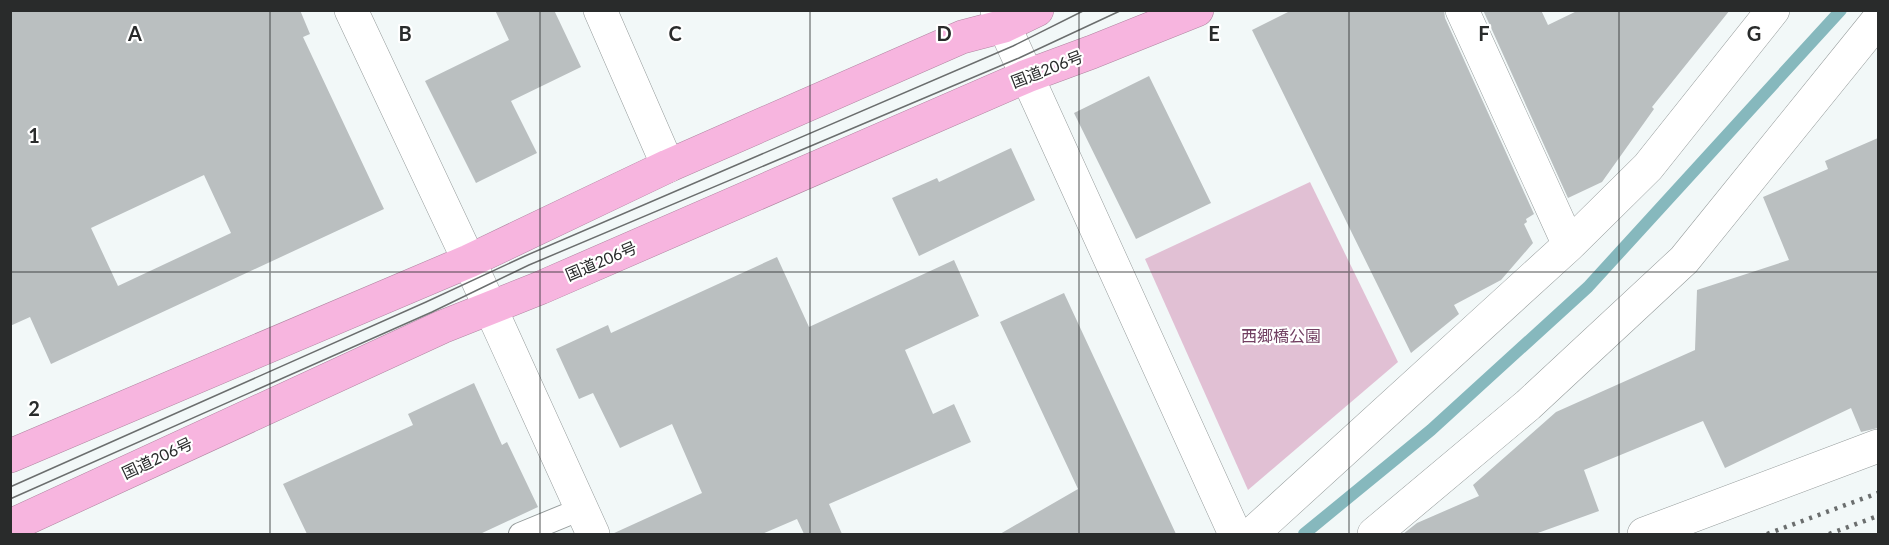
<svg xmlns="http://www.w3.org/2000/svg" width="1889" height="545" font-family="Lato,'Noto Sans JP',sans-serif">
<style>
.green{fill:#e1c0d4}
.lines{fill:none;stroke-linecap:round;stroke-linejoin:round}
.stream{stroke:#86b8bd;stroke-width:12}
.building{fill:#babfc0;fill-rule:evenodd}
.lane-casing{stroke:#959b9b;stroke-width:24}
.street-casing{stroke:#959b9b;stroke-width:34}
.secondary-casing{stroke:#959b9b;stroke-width:34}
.highway-casing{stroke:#af85a0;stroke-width:34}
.lane{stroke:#fff;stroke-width:22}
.street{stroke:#fff;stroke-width:33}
.secondary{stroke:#fff;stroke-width:33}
.highway{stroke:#f7b5df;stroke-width:33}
.tram{stroke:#6b6e6e;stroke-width:1.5}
.rail{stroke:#6b6e6e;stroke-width:4.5;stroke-dasharray:3 6;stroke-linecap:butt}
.grid{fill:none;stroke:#292b2b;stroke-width:1.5;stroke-opacity:0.55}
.labels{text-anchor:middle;stroke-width:4.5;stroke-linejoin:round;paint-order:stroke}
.street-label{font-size:16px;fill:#292b2b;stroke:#fff}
.park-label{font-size:16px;fill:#713f61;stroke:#fff}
.grid-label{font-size:20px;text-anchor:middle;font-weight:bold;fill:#292b2b;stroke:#fff;stroke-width:4.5;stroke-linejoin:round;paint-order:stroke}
</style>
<rect width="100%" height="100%" fill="#f2f8f8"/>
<!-- green -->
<path class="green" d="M1310,182L1398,362L1248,490L1145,259Z"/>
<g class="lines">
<!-- stream -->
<path class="stream" d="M1304,534L1431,430L1588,287L1841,10"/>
</g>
<!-- building -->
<path class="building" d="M10,10H300L310,34L303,37L384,209L51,364L30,317L10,326ZM204,175L231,233L118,286L91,228Z
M495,10H554L581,67L511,101L537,153L476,183L425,81L509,40Z
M1292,10H1444L1445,18L1534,214L1526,219L1527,222L1524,224L1533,243L1501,280L1454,305L1459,314L1411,353L1252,30Z
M1483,10H1541L1548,25L1579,10H1730L1652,107L1654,109L1602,182L1568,198Z
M1149,76L1211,203L1136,239L1074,113Z
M1878,138V428L1861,432L1851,408L1725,468L1703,421L1584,470L1599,511L1535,534H1403L1417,523L1479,496L1473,485L1556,412L1695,350L1697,290L1789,260L1763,197L1828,169L1825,161Z
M1011,148L1035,200L919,256L892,198L937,178L939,182Z
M777,257L809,327L954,260L979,316L905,350L933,414L954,404L971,442L829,504L842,534H804L797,519L762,534H612L702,493L672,424L620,448L593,393L579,399L556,349L608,325L611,333Z
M1064,293L1176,534H1000L1078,489L1000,322Z
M474,383L502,445L507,442L538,507L480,534H307L283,484L413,425L408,414Z"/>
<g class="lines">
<defs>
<path id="lane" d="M520,534L581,509"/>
<path id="street" d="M600,10L668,166
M1462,10L1569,245
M1252,534L1569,245L1648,167L1773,10
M1374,534L1528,405L1684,260L1878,20
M1644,534L1878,446"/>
<path id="secondary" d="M351,10L469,261L593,534
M997,10L1235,534"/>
<path id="highway" d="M10,456L469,261L668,166L962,37L1004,26L1037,10
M10,526L442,327L540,288L1027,76L1092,52L1197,10"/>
</defs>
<!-- lane casing -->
<use href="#lane" class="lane-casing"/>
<!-- street casing -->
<use href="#street" class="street-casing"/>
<!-- secondary casing -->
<use href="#secondary" class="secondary-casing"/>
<!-- highway casing -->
<use href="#highway" class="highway-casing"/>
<!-- lane -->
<use href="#lane" class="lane"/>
<!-- street -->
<use href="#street" class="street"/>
<!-- secondary -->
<use href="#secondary" class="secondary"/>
<!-- highway -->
<use href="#highway" class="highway"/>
<!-- tram -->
<path class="tram" d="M10,487L426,302L525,256L1013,46L1085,10
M10,499L432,312L529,265L1019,58L1122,10"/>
<!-- rail -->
<path class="rail" d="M1767,534L1878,493
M1829,534L1878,516"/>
</g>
<!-- grid -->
<path class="grid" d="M270,10V534M540,10V534M810,10V534M1079,10V534M1349,10V534M1619,10V534M10,272H1878"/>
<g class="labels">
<!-- street labels -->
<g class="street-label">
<text transform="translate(1047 69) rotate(-21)" y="6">国道206号</text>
<text transform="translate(601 261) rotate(-23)" y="6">国道206号</text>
<text transform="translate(157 458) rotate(-25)" y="6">国道206号</text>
</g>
<!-- park labels -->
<g class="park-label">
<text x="1281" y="342">西郷橋公園</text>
</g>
</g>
<g class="grid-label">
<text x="135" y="41">A</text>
<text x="405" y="41">B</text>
<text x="675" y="41">C</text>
<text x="944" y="41">D</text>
<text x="1214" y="41">E</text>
<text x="1484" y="41">F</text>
<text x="1754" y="41">G</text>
<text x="34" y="143">1</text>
<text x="34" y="416">2</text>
</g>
<!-- border -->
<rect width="1889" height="545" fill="none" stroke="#292b2b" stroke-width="24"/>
</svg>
